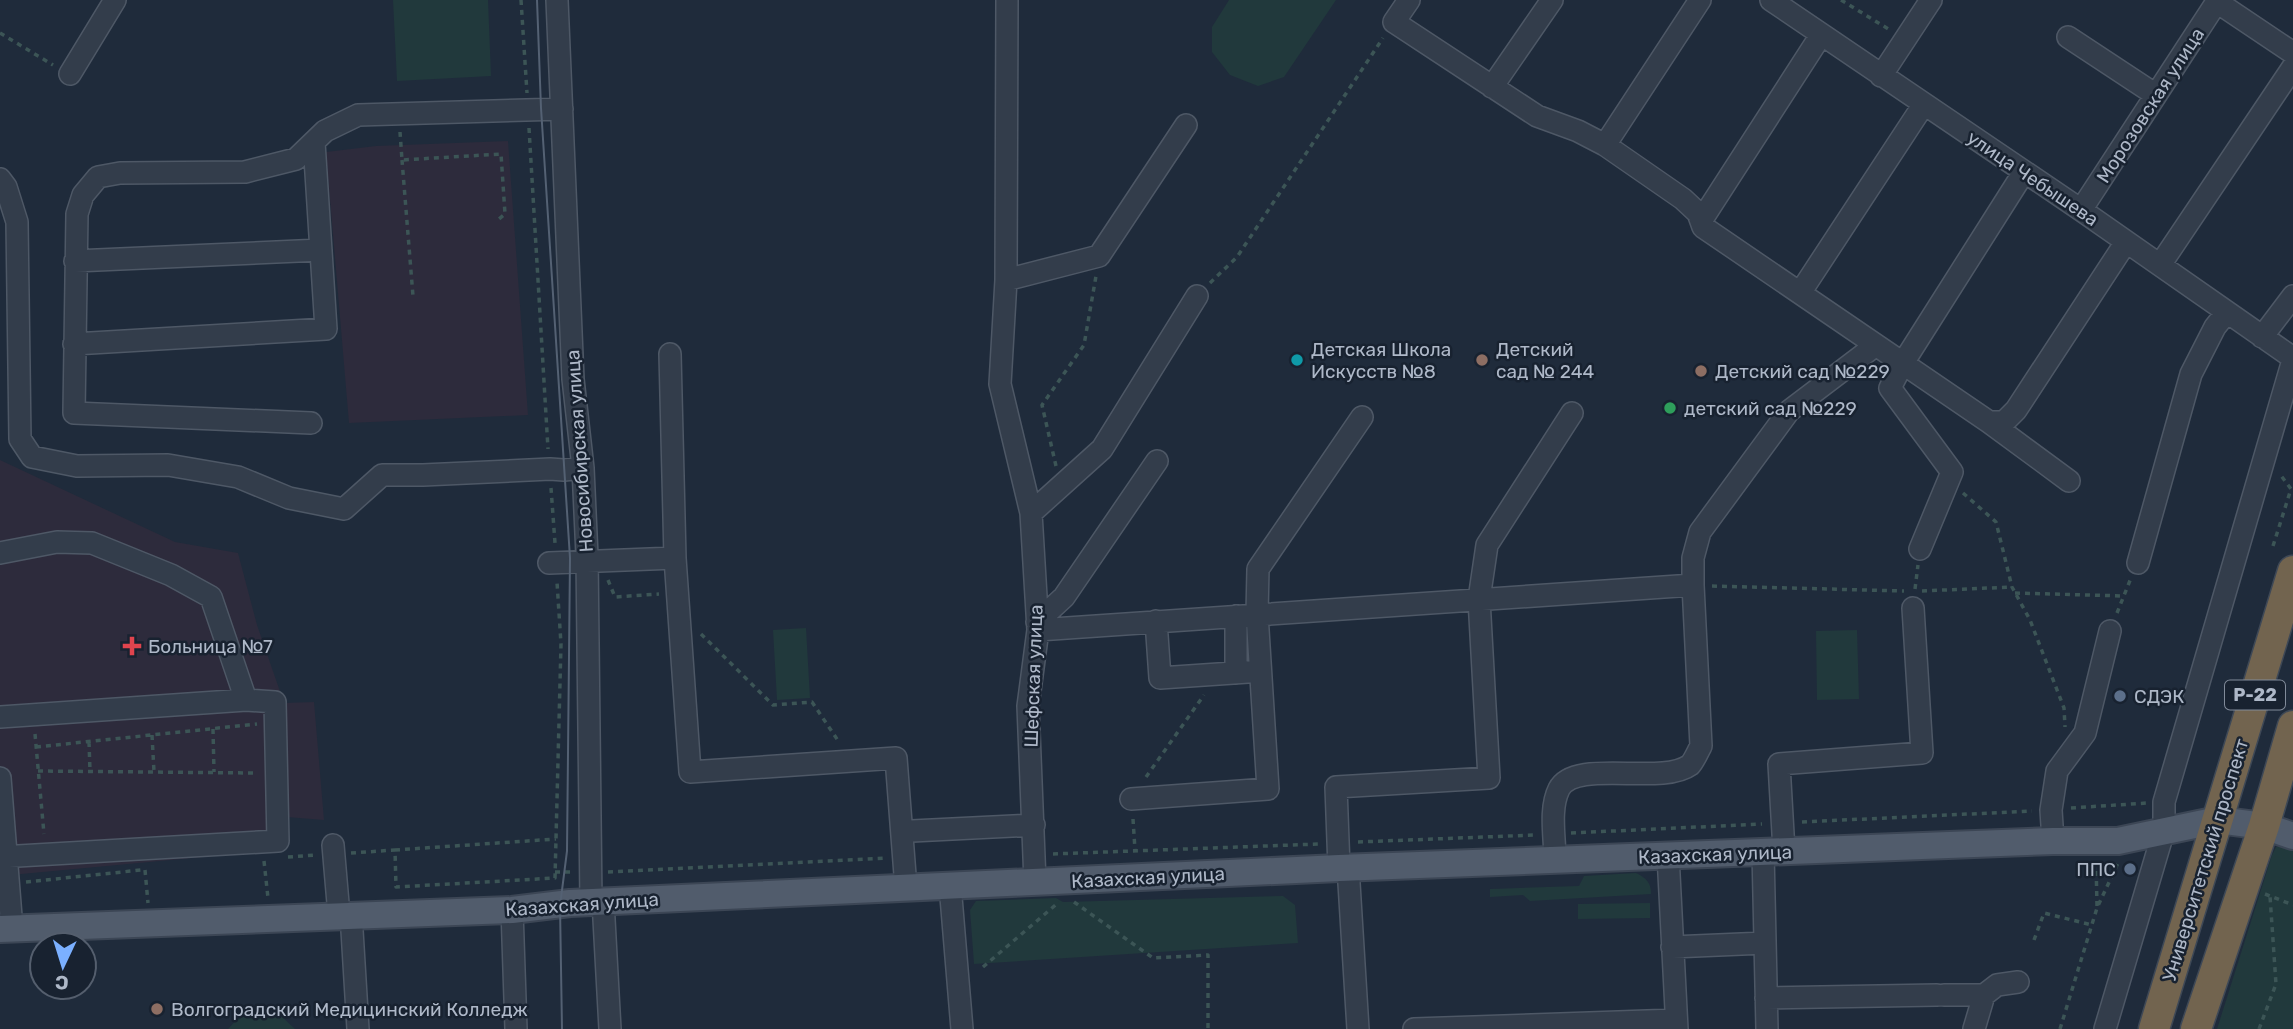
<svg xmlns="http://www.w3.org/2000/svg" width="2293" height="1029" font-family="Rubik,sans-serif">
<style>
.medical{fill:#2d2b3c}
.green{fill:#21393c}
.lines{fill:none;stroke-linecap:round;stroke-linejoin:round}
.minor-casing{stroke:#4e5866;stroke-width:24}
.major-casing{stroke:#3c4655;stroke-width:30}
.highway-casing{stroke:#3e4856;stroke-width:33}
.path{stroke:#3c5556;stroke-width:3.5;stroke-dasharray:5 5;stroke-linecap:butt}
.minor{stroke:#333d4b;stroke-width:21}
.major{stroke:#515c6c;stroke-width:26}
.highway{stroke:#72644f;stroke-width:30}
.tram{stroke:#546173;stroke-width:2}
.culture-dot{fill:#0f9aa8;stroke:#182230;stroke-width:2.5}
.education-dot{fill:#8d6e63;stroke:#182230;stroke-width:2.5}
.leisure-dot{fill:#2e9e5b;stroke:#182230;stroke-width:2.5}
.health-dot{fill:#e0444e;stroke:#182230;stroke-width:2.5}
.service-dot{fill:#5c6f8a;stroke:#182230;stroke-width:2.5}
.labels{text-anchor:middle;stroke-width:5;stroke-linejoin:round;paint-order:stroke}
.shield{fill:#182230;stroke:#818b9a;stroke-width:2}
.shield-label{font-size:18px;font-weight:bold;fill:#aeb8c8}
.street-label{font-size:19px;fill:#aeb8c8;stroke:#182230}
.poi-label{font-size:19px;fill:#aeb8c8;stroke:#182230;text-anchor:start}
</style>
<rect width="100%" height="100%" fill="#1f2b3b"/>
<!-- medical -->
<path class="medical" d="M508,141L528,415L349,423L326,152L376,146Z
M0,460L175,542L238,553L257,625L284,703L314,702L324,820L287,817V849L0,876Z"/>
<!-- green -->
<path class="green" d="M393,0H488L491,76L397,81Z
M1229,0H1336L1284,77L1258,86L1230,75L1212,52V27Z
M806,628L810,698L777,700L773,630Z
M1857,630L1859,699L1817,700L1816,631Z
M2293,844V1029H2217L2272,855L2276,847Z
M1636,873C1646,878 1651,882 1651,894L1530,901L1523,895L1490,897V889L1579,886L1584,876Z
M1283,896L1295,905L1298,943L974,964L970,910L976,901L1056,898L1063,902Z
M1650,903V918L1578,919V904Z
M259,1010L278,1013L295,1029H228L240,1016Z"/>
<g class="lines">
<defs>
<path id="minor" d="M557,0L573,379L583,468L587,556L591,902
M1007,0L1006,280L1000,384L1031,513L1038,630L1028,706L1035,882
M1409,0L1394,22L1537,116L1578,131L1605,145L1683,199L1698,213L1703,227L1989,422H2004L2016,410L2126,242
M1771,0L2081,210L2293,358
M2217,2L2293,53
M2068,37L2156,95
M70,74L115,0
M1881,76L1931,0
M1492,87L1552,0
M1605,145L1700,0
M0,179L6,187L17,222L20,439L32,457L77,466L168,465L238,477L289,498L344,509L382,475H423L550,469L564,470L583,468
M2081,210L2218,0
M1701,221L1821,35
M75,261L321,250
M2160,265L2293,67
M1006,280L1099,256L1186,125
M1800,293L1924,104
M2262,337L2293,296
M74,344L326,329L314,142
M670,354L675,558
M1989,422L2069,481
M311,423L74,413L77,214L83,195L98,177L120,173L245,172L296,159L325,131L358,115L562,109
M1031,513L1102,449L1197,296
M1920,549L1952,472L1890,388L1903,363L2024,172
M0,553L57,542L92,543L171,575L211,597L246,700L0,717
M549,563L675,558L690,772L896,758L906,888
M2138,563L2191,374L2215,327L2227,312
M1236,616V673
M1156,621L1160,678L1248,672
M1037,622L1064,597L1157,461
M1038,630L1693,585
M0,778L12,929
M1131,799L1268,789L1257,614L1258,569L1362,417
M912,831L1034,825
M2053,841L2051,810L2057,771L2085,733L2110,631
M333,845L339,915
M1784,851L1779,764L1922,753L1913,608
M1763,852L1767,1029
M1668,855L1677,1029
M0,857L278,841L275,702L246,700
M1555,860C1555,838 1549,809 1559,789C1575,758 1661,786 1690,765C1694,761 1698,751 1701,746L1693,585V558L1700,532L1789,411L1876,345
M1348,867L1358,1029
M1339,868L1336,787L1489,778L1479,599L1487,545L1572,413
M950,885L962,1029
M603,901L610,1029
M512,910L516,1029
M351,914L358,1029
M1672,947L1765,943
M1944,995H1984L1997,985L2018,982
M1766,998L1937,995
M1414,1029L1676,1020
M1974,1029L1984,995
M2105,1029L2164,830V802L2293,360"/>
<path id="major" d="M0,929L512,910L570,903L1339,868L2053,841H2118L2218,820L2264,826L2293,836"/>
<path id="highway" d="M2154,1029L2293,571
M2196,1029L2264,826L2293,726"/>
</defs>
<!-- minor casing -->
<use href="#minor" class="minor-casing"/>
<!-- major casing -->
<use href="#major" class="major-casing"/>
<!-- highway casing -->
<use href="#highway" class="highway-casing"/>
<!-- path -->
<path class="path" d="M521,0L527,93
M1841,0L1890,30
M0,33L53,65
M529,128L548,449
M400,132L402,160L501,154L505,214L499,219
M402,160L413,296
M1210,283L1237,257L1383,38
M1056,466L1042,405L1084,345L1096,276
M551,488L555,543
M1963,493L1996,522L2012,587L2030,620L2064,708L2065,727
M2273,546L2291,489L2279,473
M608,580L615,597L659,594
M1712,586L1904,591
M1915,589L1918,565
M1922,591L2012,587
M2015,593L2124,596
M2117,613L2131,578
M701,634L773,705L812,702L839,742
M213,729L214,772
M35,734L44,834
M152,735L154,772
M89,742L90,771
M36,747L257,724
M38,771L256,773
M1146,777L1204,695
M2071,808L2147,803
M1133,819L1135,850
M1802,822L2032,811
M1571,833L1762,824
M1358,842L1535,835
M395,850L556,839
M351,853L395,850L396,887L555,878L561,644L557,582
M1053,854L1318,844
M288,857L315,855
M264,861L268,898
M2096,861L2097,906
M145,870L148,903
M555,872H570
M608,872L887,858
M26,882L141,870
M2265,894L2293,905
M1074,902L1153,958L1208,955V1029
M2034,940L2044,913L2092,925
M983,967L1059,902
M2060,1029L2097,908L2118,863
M2259,1029L2276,984L2270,896"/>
<!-- minor -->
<use href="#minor" class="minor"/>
<!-- major -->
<use href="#major" class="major"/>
<!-- highway -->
<use href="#highway" class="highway"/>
<!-- tram -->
<path class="tram" d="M537,0L541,108L570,558L567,851L560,906L562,1029"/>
</g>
<!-- markers -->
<circle class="culture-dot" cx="1297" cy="360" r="7"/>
<g class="education-dot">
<circle cx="1482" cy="360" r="7"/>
<circle cx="1701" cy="371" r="7"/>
<circle cx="157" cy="1009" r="7"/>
</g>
<circle class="leisure-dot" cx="1670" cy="408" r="7"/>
<path class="health-dot" d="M128.5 635.5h7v7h7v7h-7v7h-7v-7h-7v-7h7z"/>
<g class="service-dot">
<circle cx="2120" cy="696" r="7"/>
<circle cx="2130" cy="869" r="7"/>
</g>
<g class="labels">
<!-- shield labels -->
<rect class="shield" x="2225" y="680.5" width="60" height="29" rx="5"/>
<g class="shield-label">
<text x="2255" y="701">Р-22</text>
</g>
<!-- street labels -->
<g class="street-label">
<text transform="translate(2150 105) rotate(-57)" y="7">Морозовская улица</text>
<text transform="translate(2033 178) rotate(34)" y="7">улица Чебышева</text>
<text transform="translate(579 451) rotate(-94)" y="7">Новосибирская улица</text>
<text transform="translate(1033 676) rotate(-88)" y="7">Шефская улица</text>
<text transform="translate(1715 854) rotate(-2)" y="7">Казахская улица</text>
<text transform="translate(2205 860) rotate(-73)" y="7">Университетский проспект</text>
<text transform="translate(1148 877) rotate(-3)" y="7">Казахская улица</text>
<text transform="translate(582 904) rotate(-4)" y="7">Казахская улица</text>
</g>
<!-- poi labels -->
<g class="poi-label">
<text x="1311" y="356">Детская Школа<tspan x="1311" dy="22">Искусств №8</tspan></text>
<text x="1496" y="356">Детский<tspan x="1496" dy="22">сад № 244</tspan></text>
<text x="1715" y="378">Детский сад №229</text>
<text x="1684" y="415">детский сад №229</text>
<text x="148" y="653">Больница №7</text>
<text x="2134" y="703">СДЭК</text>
<text x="2116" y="876" text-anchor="end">ППС</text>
<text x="171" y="1016">Волгоградский Медицинский Колледж</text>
</g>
</g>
<!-- north arrow -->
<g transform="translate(63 966) rotate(184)"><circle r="33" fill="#182230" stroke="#545e6d" stroke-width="2"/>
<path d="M0-5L12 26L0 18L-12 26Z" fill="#7bb0ff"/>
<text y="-10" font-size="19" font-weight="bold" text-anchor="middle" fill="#aeb8c8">С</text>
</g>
</svg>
